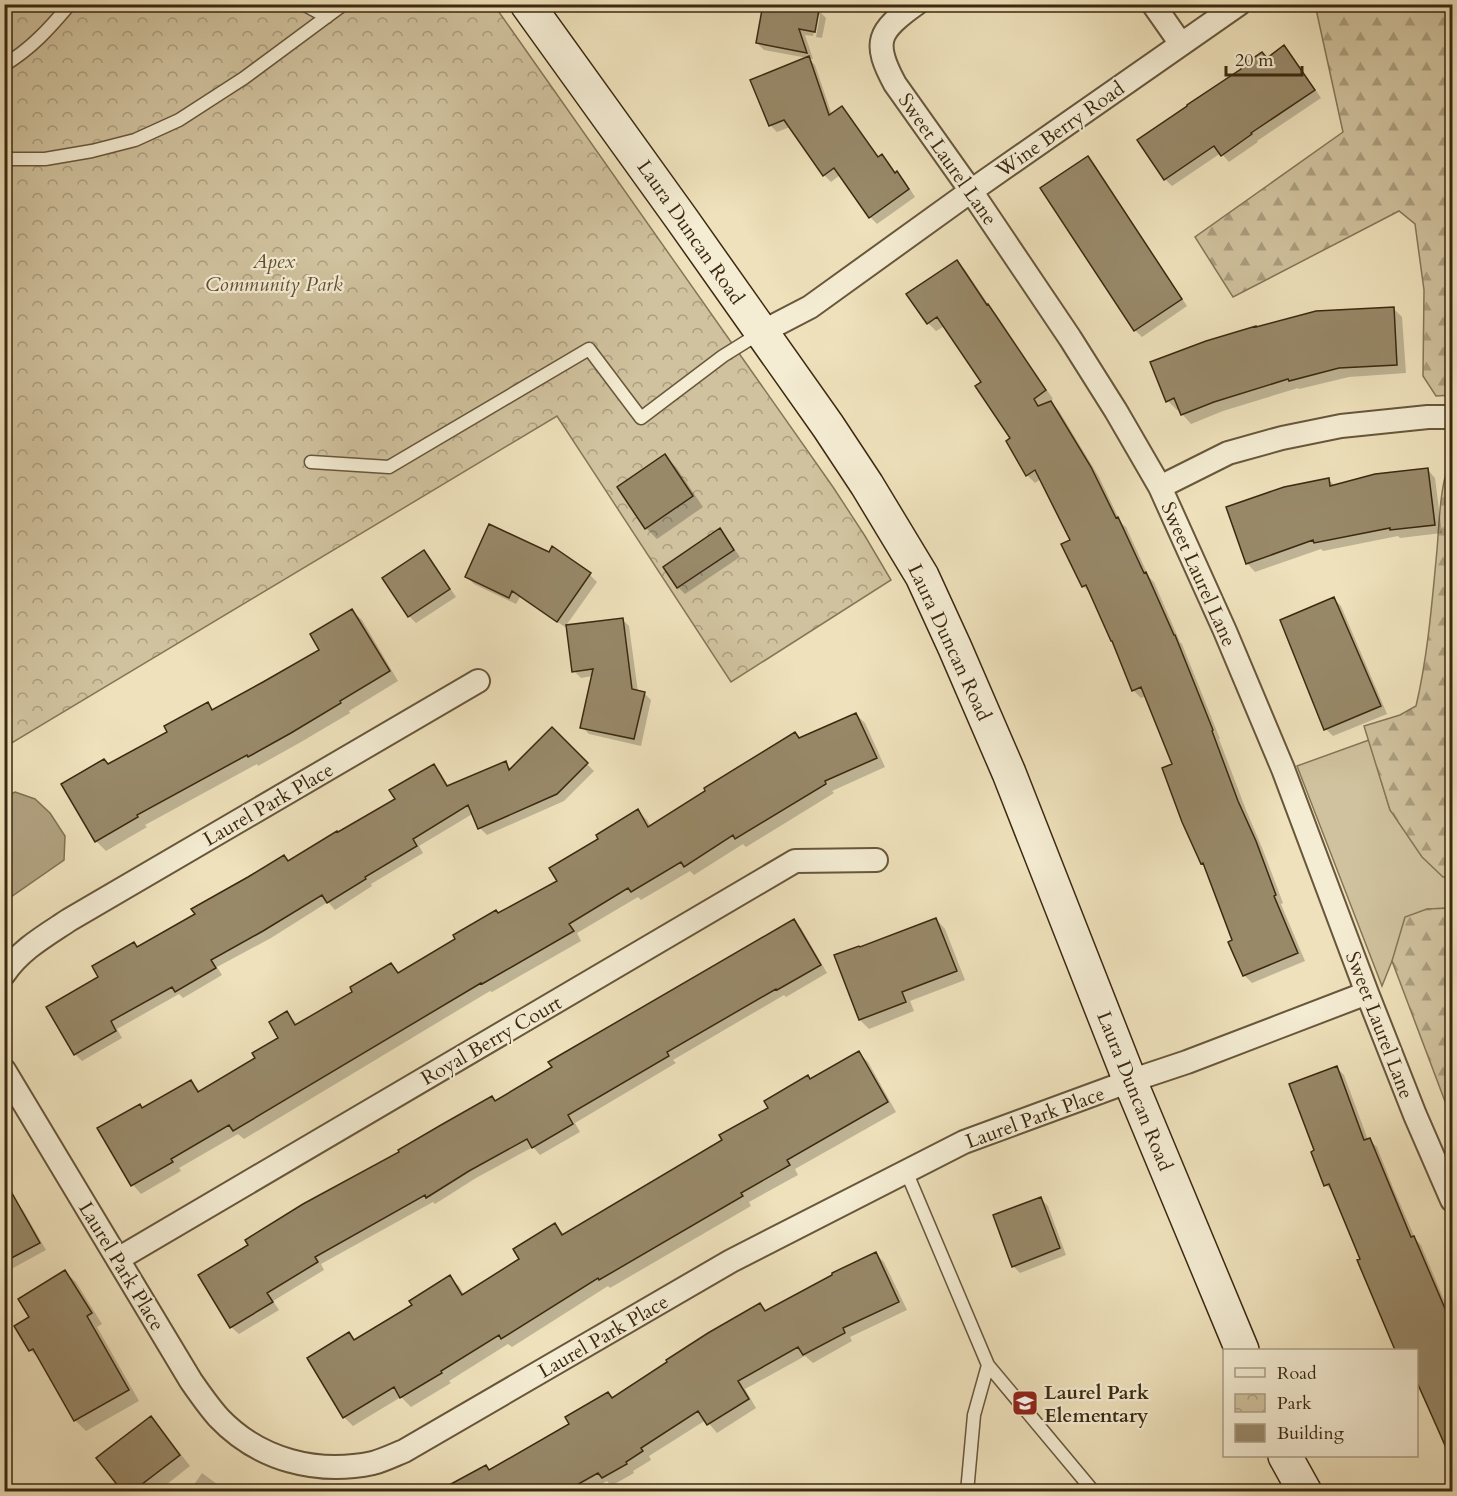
<svg xmlns="http://www.w3.org/2000/svg" width="1457" height="1496" font-family="Cardo,serif">
<style>
.grass{fill:#d0c29e;stroke:#867657;stroke-width:1.5}
.forest{fill:url(#forest-firs);stroke:#867657;stroke-width:1.5}
.park{fill:url(#park-crowns);stroke:#867657;stroke-width:1.5}
.water{fill:#b1a281;stroke:#827254;stroke-width:1.5}
.shadow{fill:#0003}
.building{fill:#988969;stroke:#3b2910;stroke-width:1.5}
.lines{fill:none;stroke-linecap:round;stroke-linejoin:round}
.lane-casing{stroke:#68573b;stroke-width:15}
.street-casing{stroke:#68573b;stroke-width:26}
.secondary-casing{stroke:#3b2910;stroke-width:36}
.lane{stroke:#f4ecd3;stroke-width:12}
.street{stroke:#f4ecd3;stroke-width:22}
.secondary{stroke:#f4ecd3;stroke-width:33}
.labels{text-anchor:middle;stroke-width:4.5;stroke-linejoin:round;paint-order:stroke}
.street-label{font-size:20px;fill:#3b2910;stroke:#f4ecd3}
.park-label{font-size:20px;font-style:italic;fill:#604f34;stroke:#f4ecd3}
.poi-label{font-size:20px;font-weight:bold;fill:#3b2910;stroke:#f4ecd3;text-anchor:start}
</style>
<defs>
<pattern id="forest-firs" width="22" height="20" patternUnits="userSpaceOnUse" patternTransform="scale(1.5)"><rect width="22" height="20" fill="#d0c29e"/><path d="M5 1l3.5 6h-7zM16 11l3.5 6h-7z" fill="#aa9e7f"/></pattern>
<pattern id="park-crowns" width="20" height="18" patternUnits="userSpaceOnUse" patternTransform="scale(1.5)"><rect width="20" height="18" fill="#d0c29e"/><path d="M2 6a3 3 0 1 1 6 0M12 15a3 3 0 1 1 6 0" fill="none" stroke="#aa9e7f"/></pattern>
</defs>
<rect width="100%" height="100%" fill="#eee1bb"/>
<filter id="stains"><feTurbulence type="fractalNoise" baseFrequency=".00333" numOctaves="4"/><feColorMatrix values="0 0 0 0 .2 0 0 0 0 .09 0 0 0 0 .02 0 0 0 .5 -.17"/></filter>
<radialGradient id="worn" r=".72"><stop offset=".6" stop-color="#630" stop-opacity="0"/><stop offset="1" stop-color="#630" stop-opacity=".3"/></radialGradient>
<!-- grass -->
<path class="grass" d="M1369,740L1390,810L1443,876L1452,877V908L1427,909L1392,961L1382,986L1297,766Z"/>
<!-- forest -->
<path class="forest" d="M1318,5H1452V395L1436,396L1423,376L1424,290L1415,224L1399,211L1233,297L1195,237L1343,132L1316,9Z
M1452,460V877H1443L1422,857L1390,810L1364,726L1400,715L1416,706C1428,655 1432,602 1437,550C1439,528 1440,476 1452,460Z
M1452,908V1108L1446,1104L1392,961L1405,917L1427,909Z"/>
<!-- park -->
<path class="park" d="M5,5H494L833,487L865,536L891,580L731,682L557,416L5,747Z"/>
<!-- water -->
<path class="water" d="M15,792L35,799L50,813L65,836L64,860L5,901V797Z"/>
<!-- shadow -->
<path class="shadow" d="M819,11L826,18L822,38L816,37L820,15H817L813,36L805,35L813,59L764,50L757,43Z
M1284,47L1291,54L1321,98L1257,141L1258,142L1229,162L1221,153L1172,186L1165,179L1267,59Z
M808,58L815,65L832,115L842,108L849,115L879,158L882,156L889,163L896,174L897,173L904,180L915,197L877,224L870,217L840,175L831,182L824,175L790,127L777,132L770,125Z
M1088,158L1095,165L1187,306L1142,337L1135,330Z
M957,262L965,270L990,307L996,314L1053,399L1050,401L1059,411L1099,477L1121,523L1126,527L1149,577L1154,582L1180,642L1182,644L1220,739H1219L1246,810L1263,850L1283,903L1281,904L1305,961L1252,983L1244,975L1234,941L1206,868L1202,864L1184,822L1174,765L1146,696L1141,698L1133,690L1115,643L1091,594L1083,586L1072,541L1041,479L1035,483L1027,475L1012,439L983,382L945,326L936,331L928,323L908,294Z
M1393,308L1402,317L1406,373L1349,377L1299,389L1298,388L1223,411L1191,424L1182,414L1180,409L1177,410L1168,401L1152,363Z
M665,456L676,467L703,507L657,539L646,528Z
M1427,469L1435,478L1442,533L1400,538L1398,536L1323,551L1321,549L1255,572L1247,563L1328,479L1335,486Z
M719,530L726,537L740,557L685,594L678,587L665,567Z
M424,552L431,559L456,597L416,623L409,616L384,579Z
M590,575L597,582L565,627L520,597L516,604L474,584L467,577Z
M1334,599L1341,606L1387,714L1333,736L1326,729Z
M352,611L362,620L398,681L349,711L350,713L301,742L258,766L257,764L145,825L147,827L106,851L96,841L109,765L170,733L208,704L214,710L321,651Z
M622,619L629,626L638,692L644,693L651,700L641,746L589,734L582,727L592,676L581,678L574,671Z
M856,714L865,723L885,767L832,791L834,793L746,847L743,844L694,875L690,871L641,900L638,897L577,933L581,941L492,992L490,991L244,1139L238,1134L179,1168L181,1171L141,1194L133,1185L99,1129L143,1110L191,1082L201,1092L257,1058L280,1039L287,1013L298,1025L354,992L391,964L400,974L499,915L559,881L600,839L638,811L647,820L651,827L800,739Z
M552,730L594,771L564,801L487,835L480,828L474,813L419,846L423,853L371,884L372,886L335,910L328,902L271,938L217,967L222,975L183,998L179,994L117,1029L122,1038L82,1061L75,1054L100,978L134,944L139,948L197,915L284,857L290,862L397,799L433,765L440,772L449,787L505,763L512,770Z
M936,919L945,929L965,980L910,1001L914,1011L869,1029L860,1020L836,956Z
M793,921L801,928L827,973L786,997L784,995L673,1060L676,1063L575,1123L580,1132L540,1155L533,1147L476,1178L435,1204L433,1202L321,1264L324,1270L273,1301L279,1310L239,1334L231,1327L200,1276L496,1102Z
M859,1053L868,1062L896,1112L795,1169L798,1175L749,1202L751,1206L610,1288L608,1286L512,1347L508,1344L449,1381L451,1383L411,1407L401,1397L353,1426L344,1417L349,1334L355,1340L414,1306L449,1277L459,1286L464,1295L521,1259L555,1225L565,1235L724,1141L811,1080Z
M1337,1068L1344,1075L1368,1140H1369L1377,1147L1394,1190L1416,1240L1421,1245L1452,1319V1467L1438,1430L1440,1429L1416,1350H1397L1359,1261L1362,1260L1333,1192L1326,1185L1316,1151Z
M1041,1199L1048,1206L1066,1255L1020,1273L1013,1266Z
M16,1203L23,1210L46,1250L4,1273V1209Z
M876,1254L884,1262L907,1310L850,1337L852,1341L813,1363L805,1356L745,1389L756,1408L717,1433L706,1420L649,1456L651,1460L633,1471L634,1473L611,1486L607,1481L588,1492H446L445,1489L490,1471L571,1424L608,1394L613,1399L760,1305L767,1312Z
M65,1272L76,1282L102,1324L97,1327L139,1401L86,1431L75,1420L41,1360L30,1350L31,1318Z
M151,1418L161,1429L190,1466L157,1492H124L99,1458Z
M202,1473L228,1492H189Z
M834,1485L841,1492H829Z"/>
<!-- building -->
<path class="building" d="M763,4H789L819,10L815,32L799,29L807,53L756,43Z
M1284,45L1315,90L1251,133L1252,134L1221,156L1214,146L1164,180L1137,140L1187,106V105L1241,69L1240,67L1262,52L1267,58Z
M809,56L829,115L842,106L878,157L882,154L895,173L897,171L909,189L869,218L834,168L823,176L784,120L769,126L750,80Z
M1088,156L1182,299L1134,331L1040,188Z
M957,260L987,305L988,304L1046,390L1034,399L1038,406L1051,401L1091,467L1116,518L1118,517L1144,573L1146,572L1174,635H1175L1213,730L1212,731L1238,801L1256,841L1276,895L1274,896L1298,953L1243,976L1228,942L1232,940L1203,863L1201,864L1182,822L1162,768L1172,764L1141,687L1132,691L1112,641H1111L1086,585L1082,587L1061,544L1070,540L1035,470L1026,476L1006,441L1010,438L975,386L981,382L937,317L927,324L906,294Z
M1394,307L1397,365L1339,368L1289,381L1288,379L1214,402L1181,415L1174,398L1166,402L1150,362L1206,341L1256,326V327L1316,311Z
M665,454L693,496L645,529L617,487Z
M1428,468L1435,525L1390,530V528L1314,543L1313,540L1246,564L1226,507L1284,487L1329,478L1330,486L1375,474Z
M489,524L549,552L552,546L591,573L557,622L512,591L509,598L465,577Z
M720,528L734,550L677,588L663,567Z
M424,550L450,589L408,617L382,578Z
M1334,597L1381,706L1324,730L1280,620Z
M352,609L390,671L340,701L341,703L291,733L248,757L247,755L137,815L138,817L95,842L61,784L104,759L108,764L167,732L164,726L208,702L212,710L263,682L319,650L310,634Z
M623,618L632,689L645,692L634,739L580,728L593,669L572,672L566,625Z
M856,713L877,758L825,781L826,784L735,839L733,835L684,867L681,862L631,892L628,888L569,924L574,931L482,984L481,983L233,1131L229,1125L171,1159L173,1162L131,1186L97,1128L140,1104L142,1108L191,1080L198,1092L255,1058L252,1053L278,1038L269,1022L287,1011L295,1025L352,992L350,987L391,963L398,973L455,939L453,935L496,910L498,913L557,881L549,868L598,839L596,835L638,809L648,827L705,791L704,788L795,732L799,738Z
M552,727L588,763L557,794L478,829L468,805L413,839L417,846L365,877L366,879L327,903L322,895L263,931L211,960L216,968L175,992L172,987L111,1021L116,1031L74,1055L46,1007L98,977L92,966L134,942L137,947L195,914L191,909L248,877L284,855L288,861L337,831L338,832L395,799L389,790L434,764L447,786L506,761L509,770Z
M936,918L957,971L902,992L906,1002L859,1020L834,955L859,946L860,947Z
M794,919L821,965L777,990L776,989L667,1052L669,1056L568,1115L573,1124L532,1148L527,1139L469,1171L426,1198L425,1195L315,1257L318,1262L267,1293L273,1302L230,1328L198,1275L248,1245L245,1240L303,1204L399,1152L398,1150L441,1125L492,1096L495,1101L552,1067L548,1062Z
M859,1051L888,1102L787,1160L790,1165L741,1193L743,1196L599,1280L598,1278L501,1339L499,1335L441,1371L442,1373L400,1398L394,1387L343,1418L307,1358L349,1332L354,1340L412,1305L409,1301L450,1275L462,1295L519,1259L513,1249L555,1223L562,1235L722,1140L719,1135L768,1108L764,1101L808,1075L810,1079Z
M1337,1066L1364,1140L1370,1138L1411,1237L1414,1236L1452,1325V1461L1416,1380V1350H1395L1357,1260L1360,1259L1329,1184L1324,1186L1311,1152L1314,1150L1289,1084Z
M4,1179L40,1243L4,1262Z
M1041,1197L1060,1248L1012,1267L993,1215Z
M876,1252L899,1302L843,1328L845,1333L803,1355L798,1347L738,1381L749,1399L707,1425L698,1411L641,1448L643,1451L626,1462L627,1464L602,1478L598,1473L566,1491H438L486,1465L489,1470L569,1424L565,1417L608,1392L612,1398L667,1362L666,1360L708,1333L760,1303L765,1311L832,1275V1273Z
M65,1270L92,1313L87,1316L129,1390L74,1421L33,1349L29,1351L14,1326L29,1317L18,1299Z
M151,1416L180,1455L133,1491H122L96,1458Z"/>
<g class="lines">
<defs>
<path id="lane" d="M303,4L327,17
M4,65C31,49 50,28 70,4
M4,159H45L92,151L135,140L179,120L244,78L344,4
M311,462L389,467L589,349L641,418L723,356L760,333
M906,1171L988,1365L1094,1492
M967,1492L974,1415L988,1365"/>
<path id="street" d="M916,4C878,31 872,42 895,84L971,191L1070,338L1116,411L1160,487L1225,631L1283,769L1367,993L1415,1115L1452,1200
M1153,4L1181,44
M762,332L810,307L971,191L1239,4
M1160,487L1228,453L1282,438L1341,426L1428,417H1452
M4,974C20,950 45,936 69,920L478,681
M4,1070L191,1381C200,1394 209,1407 219,1418C259,1460 317,1475 373,1463C384,1460 394,1455 404,1451L731,1261L964,1142L1130,1081L1187,1062L1367,993
M118,1259L795,861L876,860"/>
<path id="secondary" d="M527,4L681,218L828,426L867,485L922,576L955,648L1009,773L1130,1081L1242,1350
M1285,1456L1305,1492"/>
</defs>
<!-- lane casing -->
<use href="#lane" class="lane-casing"/>
<!-- street casing -->
<use href="#street" class="street-casing"/>
<!-- secondary casing -->
<use href="#secondary" class="secondary-casing"/>
<!-- lane -->
<use href="#lane" class="lane"/>
<!-- street -->
<use href="#street" class="street"/>
<!-- secondary -->
<use href="#secondary" class="secondary"/>
</g>
<!-- icons -->
<defs>
<symbol id="school-square" viewBox="-11 -11 22 22"><rect x="-9" y="-9" width="18" height="18" rx="4" fill="#8f2418" stroke="#f4ecd3"/><path d="M0-5L7-2L0 1L-7-2ZM-4 1L0 2.5L4 1V4Q0 6-4 4Z" fill="#fff"/></symbol>
</defs>
<g fill-rule="evenodd">
<use href="#school-square" x="1010" y="1388" width="30" height="30"/>
</g>
<g class="labels">
<!-- street labels -->
<g class="street-label">
<text transform="translate(1060 129) rotate(-35)" y="7">Wine Berry Road</text>
<text transform="translate(948 159) rotate(55)" y="7">Sweet Laurel Lane</text>
<text transform="translate(691 232) rotate(55)" y="7">Laura Duncan Road</text>
<text transform="translate(1199 574) rotate(66)" y="7">Sweet Laurel Lane</text>
<text transform="translate(950 642) rotate(65)" y="7">Laura Duncan Road</text>
<text transform="translate(268 804) rotate(-30)" y="7">Laurel Park Place</text>
<text transform="translate(1380 1025) rotate(69)" y="7">Sweet Laurel Lane</text>
<text transform="translate(491 1040) rotate(-30)" y="7">Royal Berry Court</text>
<text transform="translate(1135 1091) rotate(68)" y="7">Laura Duncan Road</text>
<text transform="translate(1035 1117) rotate(-20)" y="7">Laurel Park Place</text>
<text transform="translate(122 1266) rotate(59)" y="7">Laurel Park Place</text>
<text transform="translate(603 1336) rotate(-30)" y="7">Laurel Park Place</text>
</g>
<!-- park labels -->
<g class="park-label">
<text x="274" y="268">Apex<tspan x="274" dy="23">Community Park</tspan></text>
</g>
<!-- poi labels -->
<g class="poi-label">
<text x="1044" y="1399">Laurel Park<tspan x="1044" dy="23">Elementary</tspan></text>
</g>
</g>
<!-- margin -->
<rect width="1457" height="1496" fill="none" stroke="#eee1bb" stroke-width="24"/>
<rect x="6" y="6" width="1445" height="1484" fill="none" stroke="#3b2910" stroke-width="3"/>
<rect x="12" y="12" width="1433" height="1472" fill="none" stroke="#3b2910" stroke-width="1.5"/>
<!-- legend -->
<rect x="1223" y="1349" width="195" height="108" fill="#f4ecd3" stroke="#aa9e85" stroke-width="1.5"/>
<rect x="1235" y="1368" width="30" height="9" fill="#f4ecd3" stroke="#aa9e85" stroke-width="1.5"/>
<text x="1277" y="1379" font-size="18" fill="#3b2910">Road</text>
<rect x="1235" y="1394" width="30" height="18" fill="url(#park-crowns)" stroke="#aa9e85" stroke-width="1.5"/>
<text x="1277" y="1409" font-size="18" fill="#3b2910">Park</text>
<rect x="1235" y="1424" width="30" height="18" fill="#988969" stroke="#aa9e85" stroke-width="1.5"/>
<text x="1277" y="1439" font-size="18" fill="#3b2910">Building</text>
<!-- scale -->
<path d="M1226 66v9h76v-9" fill="none" stroke="#3b2910" stroke-width="3"/>
<text x="1235" y="66" font-size="18" fill="#3b2910" stroke="#f4ecd3" stroke-width="4.5" paint-order="stroke">20 m</text>
<rect width="100%" height="100%" filter="url(#stains)"/>
<rect width="100%" height="100%" fill="url(#worn)"/>
</svg>
